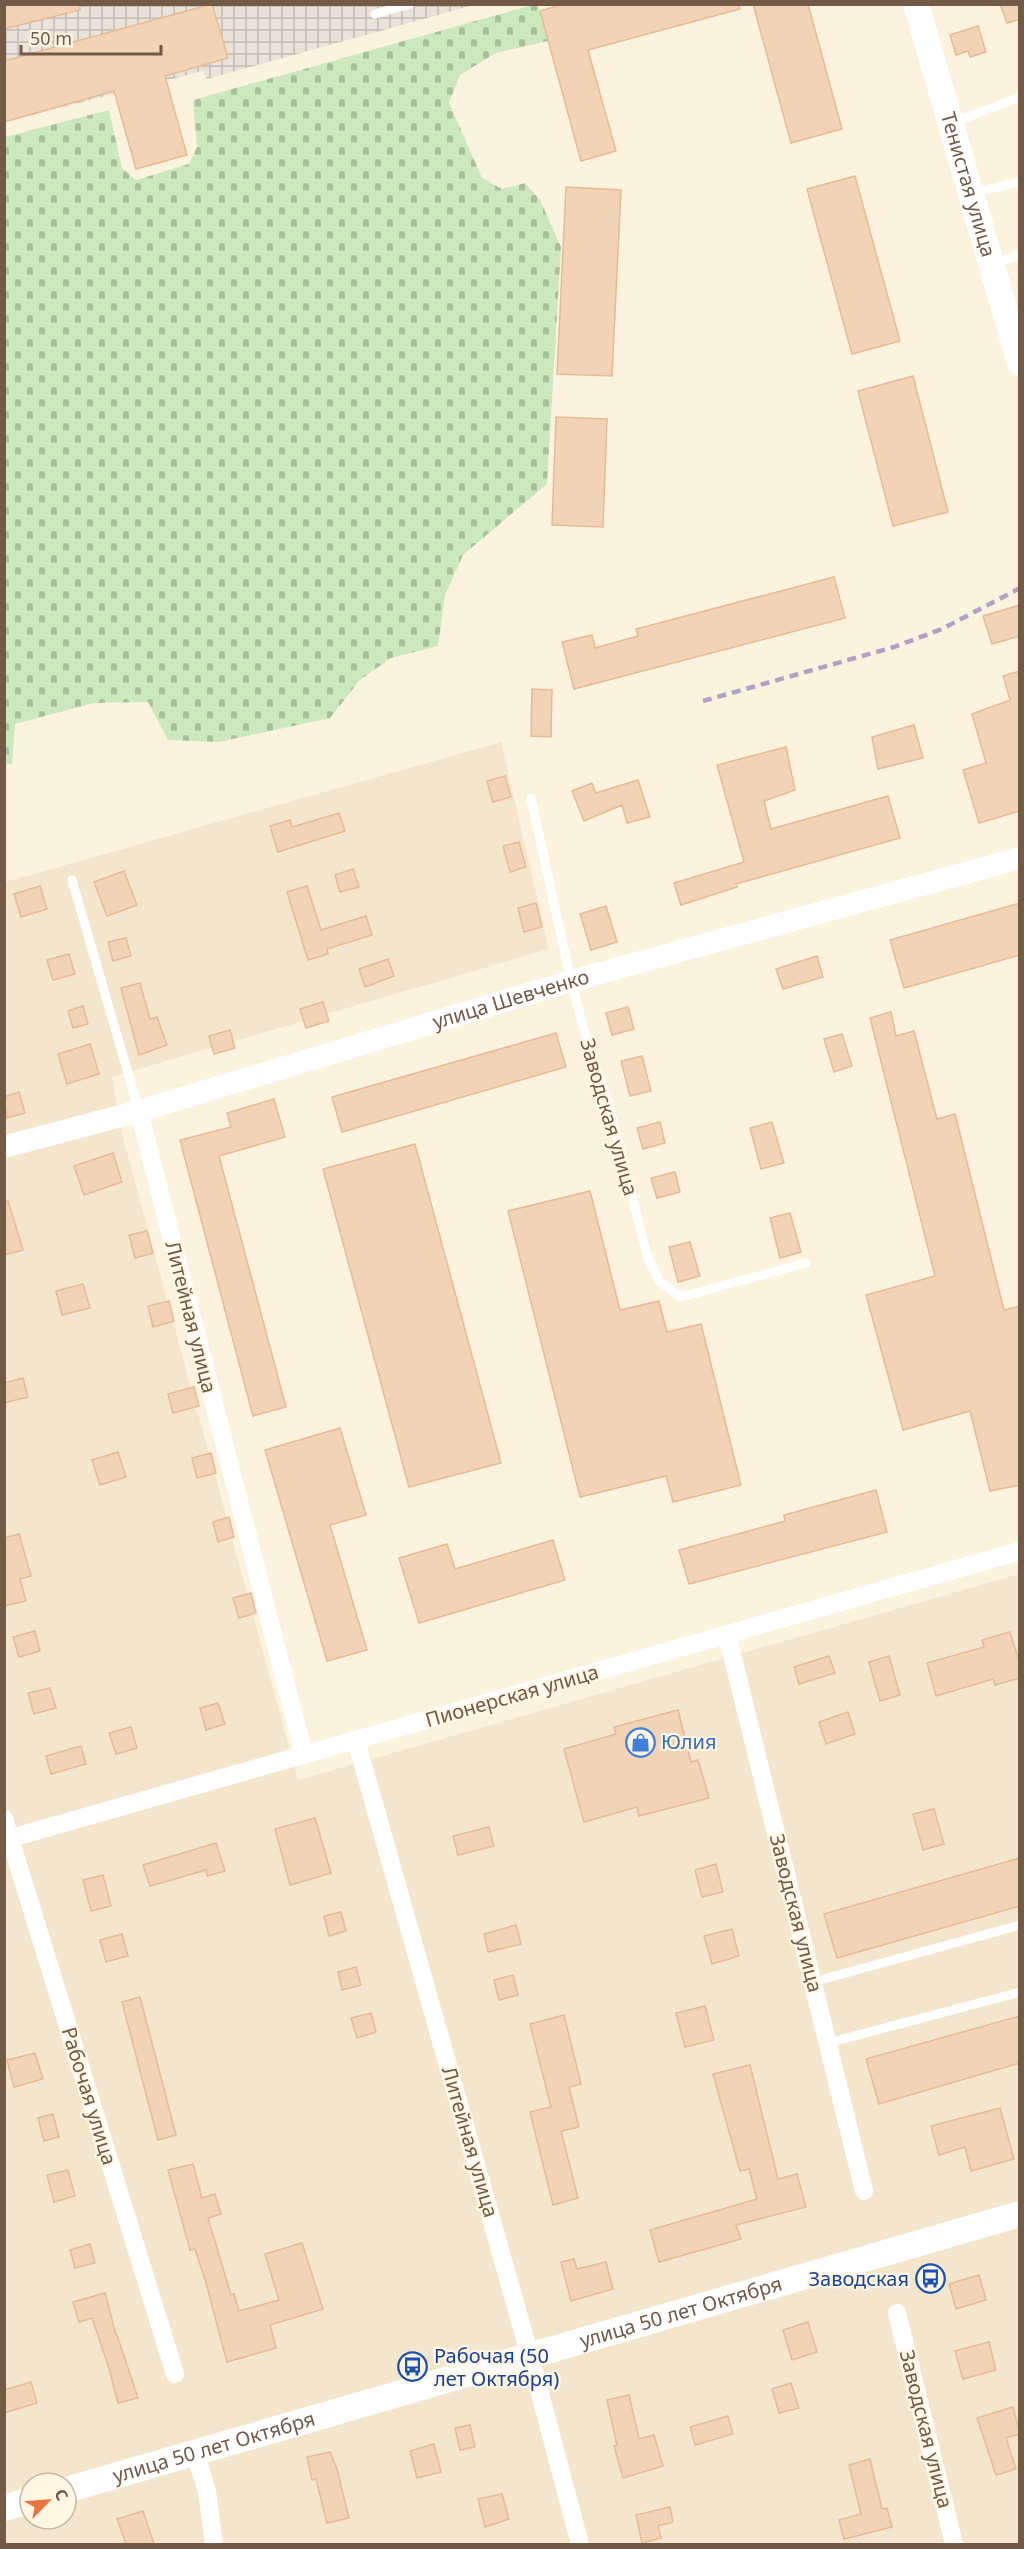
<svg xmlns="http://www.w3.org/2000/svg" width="1024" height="2549" font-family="'Noto Sans',sans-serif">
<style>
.residential{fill:#f4e6cc;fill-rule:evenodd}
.industrial{fill:url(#industrial-grid)}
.cemetery{fill:url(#cemetery-stones)}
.building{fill:#f2d3b5;stroke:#e5bb95;stroke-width:1.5}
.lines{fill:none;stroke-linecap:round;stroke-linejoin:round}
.service{stroke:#fff;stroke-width:9}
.minor{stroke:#fff;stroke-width:18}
.tertiary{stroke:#fff;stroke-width:22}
.secondary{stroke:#fff;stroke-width:26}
.rail{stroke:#b69ec4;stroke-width:4.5;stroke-dasharray:9 6;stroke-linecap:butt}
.labels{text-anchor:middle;stroke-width:4.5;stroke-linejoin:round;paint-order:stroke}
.street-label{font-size:20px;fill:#725a46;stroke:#fff7e4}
.shop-label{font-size:20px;fill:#366cbe;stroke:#fff7e4;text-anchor:start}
.transit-label{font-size:20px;fill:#164399;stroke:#fff7e4;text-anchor:end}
</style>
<defs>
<pattern id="industrial-grid" width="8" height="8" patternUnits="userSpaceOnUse" patternTransform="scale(1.5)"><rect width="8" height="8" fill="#eae3da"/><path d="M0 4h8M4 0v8" fill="none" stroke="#c2bbb3"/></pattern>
<pattern id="cemetery-stones" width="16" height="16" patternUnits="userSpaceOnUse" patternTransform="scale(1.5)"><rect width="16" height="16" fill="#cbe9bd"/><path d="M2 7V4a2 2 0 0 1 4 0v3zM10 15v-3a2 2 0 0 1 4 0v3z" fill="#a9c09b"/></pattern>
</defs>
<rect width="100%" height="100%" fill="#fcf3de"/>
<!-- residential -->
<path class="residential" d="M501,742L549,949L112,1077L122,1134L298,1780L1019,1574V2544H5V882ZM30,2483H66V2519H30Z"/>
<!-- industrial -->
<path class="industrial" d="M5,5H474L207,79L203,71L5,122Z"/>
<!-- cemetery -->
<path class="cemetery" d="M532,5H538L548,41L496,53L460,75L449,103L482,178L502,189L525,183L540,200L561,247L547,484L463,555L445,595L438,646L391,658L360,680L330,718L219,742L168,740L148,702L94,703L15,724L12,765L5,763V137L109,110L122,168L136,180L189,164L197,147L193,100Z"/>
<!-- building -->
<path class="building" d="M4,4H80V10L4,29Z
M212,4L228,58L165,76L187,155L136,169L114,91L4,122V61Z
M563,4H739L740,9L588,50L616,151L581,161L540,11Z
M753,4H808L842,129L791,143Z
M1000,4H1020V19L1007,23Z
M978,26L986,52L970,57L968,51L956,55L950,35Z
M855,176L900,341L852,354L807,189Z
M566,187L621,190L612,376L557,374Z
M913,376L948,512L893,526L858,391Z
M556,417L607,419L603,527L552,525Z
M834,577L845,618L574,689L562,642L592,635L595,648L638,636L636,629Z
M1020,605V636L992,644L983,616Z
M1020,671V811L979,823L963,770L986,763L972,714L1010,700L1003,676Z
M532,689L552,690L551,737L531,736Z
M914,725L923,758L878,769L872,737Z
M786,747L795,790L764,801L771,829L888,796L900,838L736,884L737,887L681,905L674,883L744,862L717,765Z
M505,776L511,797L493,802L487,781Z
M638,780L650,817L627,823L622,805L584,821L572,791L592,783L596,793Z
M339,813L345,831L278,852L270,826L290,820L292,827Z
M519,842L526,867L510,872L503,846Z
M353,869L359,887L340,892L335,875Z
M124,871L137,905L107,916L94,882Z
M40,886L47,909L21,917L14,894Z
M307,886L321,930L366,916L372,935L327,949L328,954L308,960L287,892Z
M536,903L542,927L524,932L518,908Z
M1020,903V955L904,988L890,940Z
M606,906L617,942L591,950L580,914Z
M126,938L131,956L113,961L108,942Z
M69,954L75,974L53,980L47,960Z
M817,956L823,977L783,989L776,969Z
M388,959L394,976L365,987L359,969Z
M140,983L150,1019L157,1017L167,1045L139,1055L121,988Z
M323,1002L329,1021L306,1028L300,1009Z
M83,1006L88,1024L73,1028L68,1011Z
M628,1007L634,1029L612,1035L606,1013Z
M891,1012L896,1036L914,1031L937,1119L955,1114L1004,1310L1020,1306V1485L990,1491L970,1411L903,1430L866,1295L935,1276L870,1018Z
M230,1030L235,1048L214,1054L209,1036Z
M556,1033L566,1067L342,1132L332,1097Z
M842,1034L852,1066L834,1072L824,1039Z
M90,1044L99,1074L67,1084L58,1054Z
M642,1056L651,1091L630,1096L621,1061Z
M19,1092L25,1113L7,1118L4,1097Z
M274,1099L285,1137L219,1156L286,1407L253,1416L180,1140L231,1127L227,1113Z
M660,1122L665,1143L643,1149L637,1128Z
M772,1122L784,1163L761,1169L750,1128Z
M415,1144L501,1463L409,1487L323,1169Z
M113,1153L122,1182L84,1195L74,1166Z
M675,1172L680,1192L657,1198L651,1178Z
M590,1191L620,1310L659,1301L667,1332L701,1324L741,1485L673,1502L666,1476L580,1497L508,1211Z
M8,1201L23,1250L4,1255V1202Z
M790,1213L801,1252L780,1258L770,1218Z
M147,1231L153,1253L135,1258L129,1235Z
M690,1242L700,1276L678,1282L669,1247Z
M83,1284L90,1308L62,1315L56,1291Z
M169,1301L174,1321L153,1327L148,1306Z
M23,1378L28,1397L4,1403V1383Z
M194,1387L199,1406L173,1413L168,1394Z
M340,1428L366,1515L330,1525L367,1650L327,1661L265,1450Z
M118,1452L126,1477L100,1485L92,1460Z
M211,1453L216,1473L197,1478L192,1458Z
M876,1490L887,1532L689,1584L679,1550L785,1521L784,1515Z
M229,1517L234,1537L218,1542L213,1522Z
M19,1534L31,1576L20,1579L26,1601L4,1606V1538Z
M553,1540L565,1580L419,1623L399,1558L447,1544L455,1569Z
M251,1593L256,1613L239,1618L233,1598Z
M35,1631L40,1651L19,1657L13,1637Z
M1010,1632L1020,1664V1678L995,1685L993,1679L936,1696L927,1663L984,1647L982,1640Z
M829,1656L835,1673L799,1684L794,1667Z
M889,1656L900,1695L880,1701L869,1662Z
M50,1688L56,1708L34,1714L28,1693Z
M218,1703L225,1724L206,1730L200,1708Z
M678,1710L691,1762L698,1760L709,1798L639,1816L637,1807L584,1822L564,1749L616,1734L614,1727Z
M848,1712L855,1734L826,1744L819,1722Z
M131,1727L137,1748L116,1754L109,1733Z
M81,1746L86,1764L51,1774L46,1756Z
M934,1809L944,1844L923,1850L913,1814Z
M315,1818L331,1873L290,1885L275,1829Z
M489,1827L494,1846L458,1855L453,1836Z
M216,1843L225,1871L207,1876L206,1870L150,1886L143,1865Z
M1020,1858V1906L837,1958L824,1914Z
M716,1864L723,1892L702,1897L695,1870Z
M103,1875L111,1906L91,1911L83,1880Z
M341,1912L346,1931L329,1936L324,1916Z
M516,1925L521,1944L488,1952L484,1934Z
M732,1929L739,1956L712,1964L704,1936Z
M122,1934L128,1956L106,1962L100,1940Z
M356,1967L361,1985L342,1990L338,1972Z
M513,1975L518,1995L499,2000L494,1980Z
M140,1997L176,2135L158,2140L122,2002Z
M705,2006L714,2040L685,2047L676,2013Z
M371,2013L376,2032L357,2038L351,2018Z
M564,2015L581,2084L569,2087L579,2127L561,2131L578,2198L553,2205L530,2112L551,2107L530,2024Z
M1020,2016V2063L879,2104L866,2059Z
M35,2053L43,2079L14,2087L7,2060Z
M750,2065L778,2179L797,2174L806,2207L736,2225L741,2239L659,2262L650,2230L757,2199L749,2169L740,2171L713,2074Z
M1000,2108L1014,2159L971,2171L965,2147L939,2155L931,2126Z
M53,2114L59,2137L44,2141L38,2118Z
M193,2164L202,2198L215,2194L221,2214L208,2218L231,2295L234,2294L239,2311L279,2300L265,2254L302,2243L323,2309L270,2325L276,2348L227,2362L206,2283L195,2249L190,2250L168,2170Z
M68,2170L75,2196L54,2202L47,2175Z
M90,2244L95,2263L75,2268L70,2250Z
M574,2259L577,2269L606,2262L613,2289L571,2301L561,2262Z
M979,2275L986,2300L956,2309L949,2284Z
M105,2293L116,2335H117L138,2398L118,2403L109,2368L92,2318L79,2322L73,2302Z
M808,2322L817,2352L792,2360L783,2330Z
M989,2342L996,2370L963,2379L955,2351Z
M31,2382L37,2403L4,2413V2390Z
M791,2383L799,2408L779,2413L772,2389Z
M629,2395L639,2439L654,2435L663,2466L623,2478L614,2446L617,2445L607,2400Z
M1013,2407L1020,2434L1006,2438L1016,2469L996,2475L977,2418Z
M728,2416L733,2434L695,2445L690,2427Z
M470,2425L475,2447L460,2450L455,2428Z
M434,2444L441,2472L417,2478L410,2451Z
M330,2452L337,2469L349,2518L327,2523L316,2479L312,2480L307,2457Z
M870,2459L882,2509L887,2508L892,2527L844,2539L839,2520L861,2514L849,2465Z
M502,2494L509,2519L485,2527L478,2499Z
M670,2507L673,2522L658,2526L661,2538L642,2543L636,2515Z
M143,2511L154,2544H126L117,2519Z"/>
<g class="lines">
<!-- service -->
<path class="service" d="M375,14L410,4
M952,123L1020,97
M972,193L1020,182
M993,263L1020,255
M531,798L571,981L586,1037L609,1105L647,1255L659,1281L681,1297L806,1263
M72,880L139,1111
M813,1982L1020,1925
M828,2043L1020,1992"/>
<!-- minor -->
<path class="minor" d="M139,1111L304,1755
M727,1634L864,2191
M356,1740L530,2356L580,2544
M4,1819L175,2374
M4,1840L1020,1551
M897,2313L954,2544
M195,2453L207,2491L214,2544"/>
<!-- tertiary -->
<path class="tertiary" id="s1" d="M4,1147L139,1111L571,981L1020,858"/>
<!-- secondary -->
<g class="secondary">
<path id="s2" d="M916,4L1020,363"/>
<path id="s3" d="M66,2490L1020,2214"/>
<path d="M4,2508L30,2500"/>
</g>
<!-- rail -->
<path class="rail" d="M703,701L894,647L942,629L1020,588"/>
</g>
<!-- icons -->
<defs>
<symbol id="shop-ring" viewBox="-11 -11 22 22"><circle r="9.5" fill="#fff7e4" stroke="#3f7fe0" stroke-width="1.5"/><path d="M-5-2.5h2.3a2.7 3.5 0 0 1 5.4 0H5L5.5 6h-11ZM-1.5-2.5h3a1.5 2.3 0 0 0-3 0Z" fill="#3f7fe0"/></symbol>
<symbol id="bus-ring" viewBox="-11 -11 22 22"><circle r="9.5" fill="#fff7e4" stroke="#1a4fb4" stroke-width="1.5"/><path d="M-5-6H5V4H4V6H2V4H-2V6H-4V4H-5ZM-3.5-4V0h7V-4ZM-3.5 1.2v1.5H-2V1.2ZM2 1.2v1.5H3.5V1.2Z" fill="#1a4fb4"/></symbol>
</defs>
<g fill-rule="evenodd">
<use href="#shop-ring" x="624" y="1726" width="33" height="33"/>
<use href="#bus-ring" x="914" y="2262" width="33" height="33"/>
<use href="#bus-ring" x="396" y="2350" width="33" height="33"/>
</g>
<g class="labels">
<!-- street labels -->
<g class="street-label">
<text dy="7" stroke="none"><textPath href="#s2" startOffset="188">Тенистая улица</textPath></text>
<text dy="7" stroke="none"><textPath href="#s1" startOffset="528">улица Шевченко</textPath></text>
<text transform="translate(609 1117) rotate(74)" y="7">Заводская улица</text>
<text transform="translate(191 1317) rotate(76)" y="7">Литейная улица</text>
<text transform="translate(512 1696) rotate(-16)" y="7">Пионерская улица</text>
<text transform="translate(796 1913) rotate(76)" y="7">Заводская улица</text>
<text transform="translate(89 2096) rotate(73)" y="7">Рабочая улица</text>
<text transform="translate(470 2142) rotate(74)" y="7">Литейная улица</text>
<text dy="7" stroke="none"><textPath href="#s3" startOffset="640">улица 50 лет Октября</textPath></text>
<text transform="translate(926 2429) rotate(76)" y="7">Заводская улица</text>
<text dy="7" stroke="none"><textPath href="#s3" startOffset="154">улица 50 лет Октября</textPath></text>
</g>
<!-- shop labels -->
<g class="shop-label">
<text x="661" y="1749">Юлия</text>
</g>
<!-- transit labels -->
<g class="transit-label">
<text x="909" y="2286">Заводская</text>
<text x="434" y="2363" text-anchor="start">Рабочая (50<tspan x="434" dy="23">лет Октября)</tspan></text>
</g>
</g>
<!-- border -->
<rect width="1024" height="2549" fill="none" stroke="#725a46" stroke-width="12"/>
<!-- north arrow -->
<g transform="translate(48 2501) rotate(65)"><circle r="28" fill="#fff7e4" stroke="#c7b8a5" stroke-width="1.5"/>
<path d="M0-4.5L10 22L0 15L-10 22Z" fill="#e97640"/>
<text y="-9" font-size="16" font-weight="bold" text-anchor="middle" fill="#725a46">С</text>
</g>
<!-- scale -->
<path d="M21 45v9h140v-9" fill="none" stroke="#725a46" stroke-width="3"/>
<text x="30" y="45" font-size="18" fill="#725a46" stroke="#fff7e4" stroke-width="4.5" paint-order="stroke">50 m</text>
</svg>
